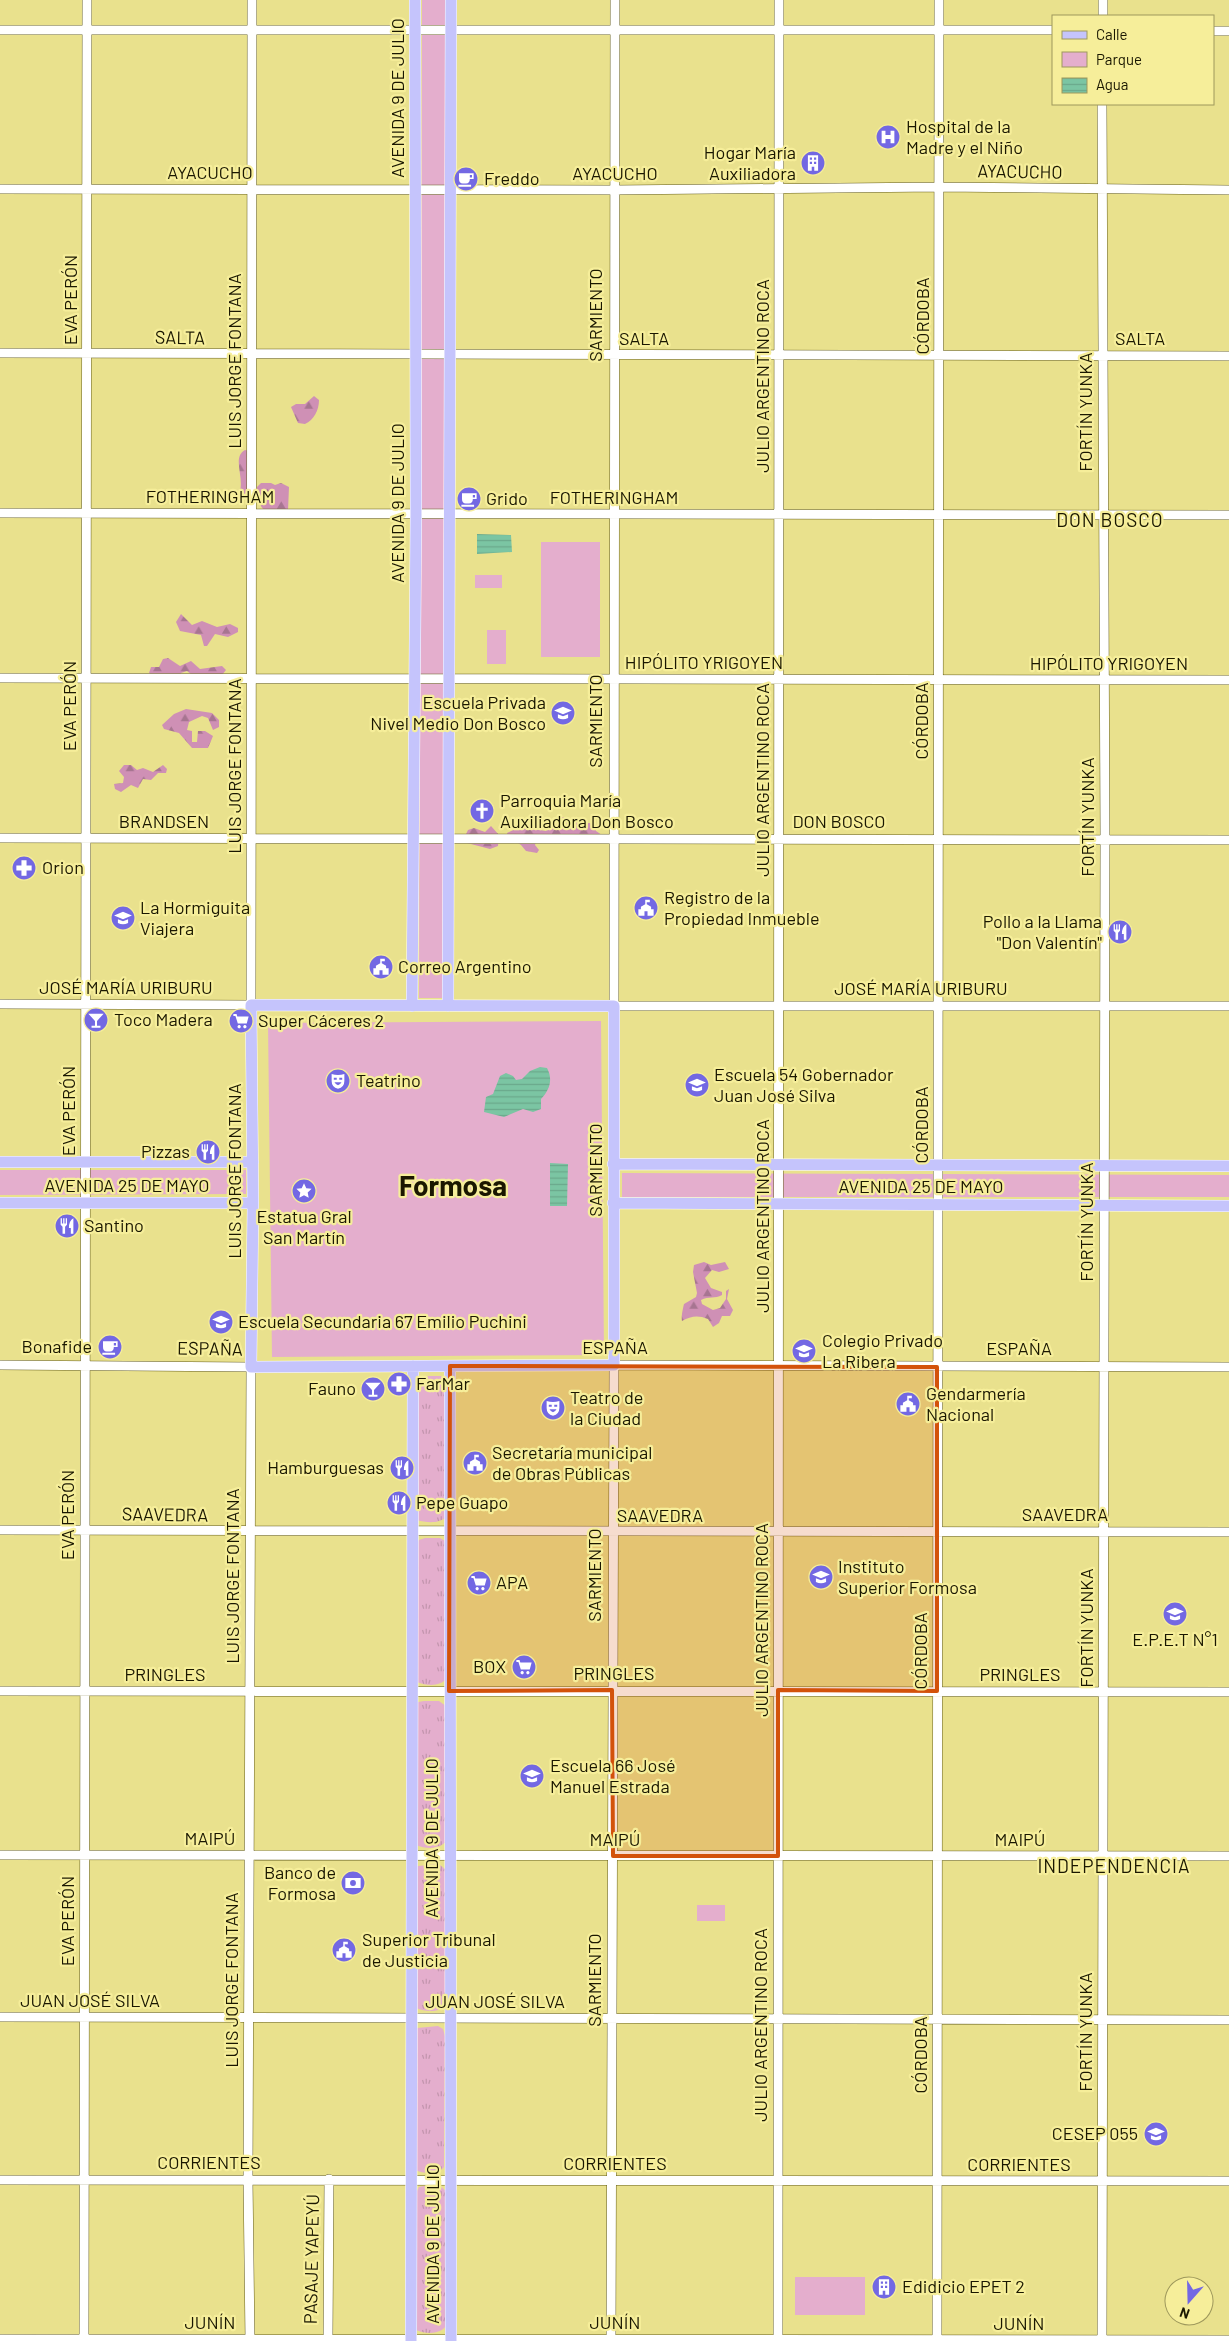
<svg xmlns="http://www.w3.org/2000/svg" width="1229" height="2341" font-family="Barlow,sans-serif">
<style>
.grass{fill:url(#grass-tufts)}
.forest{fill:url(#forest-firs)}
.park{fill:#e4aecd}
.water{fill:url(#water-rules)}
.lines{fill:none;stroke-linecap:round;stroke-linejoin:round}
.minor-casing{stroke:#655e1e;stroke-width:10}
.major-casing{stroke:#fff;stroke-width:12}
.minor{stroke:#fff;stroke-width:9}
.major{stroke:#c5c4fc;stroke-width:11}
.marked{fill:#d3520b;fill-opacity:0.2;stroke:#d3520b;stroke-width:4;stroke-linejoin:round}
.labels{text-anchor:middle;stroke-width:4.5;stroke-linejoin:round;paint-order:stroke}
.street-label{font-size:18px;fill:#1a1700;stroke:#f6ee9a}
.poi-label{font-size:18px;fill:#1a1700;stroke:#f6ee9a;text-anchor:start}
.neighbourhood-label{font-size:19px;letter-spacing:1px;fill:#1a1700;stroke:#f6ee9a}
.town-label{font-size:28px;font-weight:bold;fill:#1a1700;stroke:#f6ee9a}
</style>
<defs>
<pattern id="grass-tufts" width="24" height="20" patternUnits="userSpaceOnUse" patternTransform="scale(1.25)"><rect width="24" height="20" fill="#e4aecd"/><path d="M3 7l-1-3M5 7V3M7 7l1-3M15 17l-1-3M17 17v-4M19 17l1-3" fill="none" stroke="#c395ae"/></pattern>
<pattern id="forest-firs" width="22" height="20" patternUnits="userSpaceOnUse" patternTransform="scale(1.25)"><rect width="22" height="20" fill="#cf90b5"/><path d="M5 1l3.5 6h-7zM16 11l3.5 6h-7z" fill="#a77591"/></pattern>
<pattern id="water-rules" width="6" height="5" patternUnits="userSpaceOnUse" patternTransform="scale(1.25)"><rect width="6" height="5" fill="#7bc5a3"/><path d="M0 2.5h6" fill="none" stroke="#6aa88b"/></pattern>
</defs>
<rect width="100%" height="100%" fill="#e9e18d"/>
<!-- grass -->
<path class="grass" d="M425,1376H441L445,1378L447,1516C440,1524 427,1523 417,1520V1383L420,1377Z
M425,1538H440L445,1541L447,1678C440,1687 427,1686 417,1682L416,1545L419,1540Z
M424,1701H439L446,1706V1841C439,1850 426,1849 416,1845L415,1708L418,1702Z
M439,1864L446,1870V2005C439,2013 426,2012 416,2008L415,1871L418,1866Z
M438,2026L443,2029L445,2036L444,2167C438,2175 424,2174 415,2170L417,2028Z
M424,2186H440L446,2191V2326C439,2335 426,2334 416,2330V2193L419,2187Z"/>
<!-- forest -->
<path class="forest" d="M314,396L319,400C319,410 314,420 305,424L298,423L291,407L296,404H305Z
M245,450L250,451L256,477L247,496L240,491C244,476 232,457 245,450Z
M261,483H271L275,485L281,483L289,487L288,511L264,510C259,505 256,495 257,487Z
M181,614L192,625L202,621L217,627L230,624L238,628V632L228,637L215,634L207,646H204L201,635L180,631L176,622Z
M168,658L180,666L191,661L200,669L222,666L226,670L222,675L197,679L187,671L181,673L178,679L153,676L149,673L151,667H159L163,659Z
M186,709L212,713L219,720V727L213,730L208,718L202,716L189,722L187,730L192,731V742H197L198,731H205L213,736L208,748H192L179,733L164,729L162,725L174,714Z
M124,765H131L137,770L143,768L153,772L163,765L167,769L166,773H158L151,780L143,779L138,788L131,785L121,792L115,789L114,784L123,783L124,777L119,771Z
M563,817L579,823H590L596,827V831L605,837L603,843L536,842L535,845L539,850L537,853L526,851L521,845L508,837L507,833L520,827L546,831L556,820Z
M491,826L499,835L498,846L490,849L467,843L465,836L468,830L474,828L485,832Z
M704,1262L711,1265L725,1262L729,1269L719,1272L712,1270L705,1278L711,1288L722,1292V1295C715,1299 709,1296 701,1300L702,1304L713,1310L720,1308L726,1299V1291L729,1289L727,1299L733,1310L730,1316H722L719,1323L713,1327L708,1319C698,1315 691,1316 682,1321C681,1317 683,1308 684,1304L696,1297L697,1293L693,1272L694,1265Z"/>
<!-- park -->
<path class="park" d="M422,0H446L443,998H419Z
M541,542H600V657H541Z
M475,575H502V588H475Z
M487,630H506V664H487Z
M601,1021L604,1355L272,1357L268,1023Z
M0,1170H246V1194L0,1195Z
M622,1173L1229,1175V1197H622Z
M697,1905H725V1921H697Z
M795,2277H865V2315H795Z"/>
<!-- water -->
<path class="water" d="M477,534L511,535L512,552L477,554Z
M540,1067L547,1068C553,1079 550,1090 541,1099V1109L533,1112L523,1109L504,1117L484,1112L486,1097L493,1094L500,1076L506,1073L513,1076L516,1080L522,1079L530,1071Z
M550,1163L568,1164L567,1206H550Z"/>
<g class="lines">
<defs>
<path id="minor" d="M615,0L614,1006H1229
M1103,0V16
M0,30H1053
M1213,31H1229
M0,189L614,190L939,187L1229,190
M0,353L1229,356
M0,513L1229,515
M0,678L1229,680
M0,838L1229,840
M0,1004L251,1005L252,0
M0,1365L251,1367L248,2179L250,2341
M0,1530L1229,1532
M0,1691L1229,1692
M0,1855L1229,1856
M0,2017L1229,2020
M0,2180L1229,2181
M0,2339L1229,2340
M328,2340L329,2179
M84,2341L87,0
M611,2341L614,1365L1229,1367
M778,2341L779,0
M937,2341L939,0
M1102,2341L1105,839L1102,104"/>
<path id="major" d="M251,1005L614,1006V1365L251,1367L253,1203Z
M412,1006L416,514L415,0
M448,1006L451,0
M0,1162H253
M613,1164L1229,1166
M0,1203H253
M613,1203L1229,1206
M450,1366L451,2341
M411,2341L413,1366"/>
</defs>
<!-- minor casing -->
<use href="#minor" class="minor-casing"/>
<!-- major casing -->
<use href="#major" class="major-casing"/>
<!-- minor -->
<use href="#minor" class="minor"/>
<!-- major -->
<use href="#major" class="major"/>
</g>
<!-- marked area -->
<path class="marked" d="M450,1366L937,1367V1691L778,1690V1856H613L612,1690L449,1691Z"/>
<!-- icons -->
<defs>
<symbol id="hospital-disc" viewBox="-11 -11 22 22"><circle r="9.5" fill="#7368e3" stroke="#f6ee9a"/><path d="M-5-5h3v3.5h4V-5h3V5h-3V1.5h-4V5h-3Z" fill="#fff"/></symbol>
<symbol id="building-disc" viewBox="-11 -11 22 22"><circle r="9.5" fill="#7368e3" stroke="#f6ee9a"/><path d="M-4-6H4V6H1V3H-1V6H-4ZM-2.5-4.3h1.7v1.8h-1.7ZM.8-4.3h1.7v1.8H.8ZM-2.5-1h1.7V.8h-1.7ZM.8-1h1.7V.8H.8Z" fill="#fff"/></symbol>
<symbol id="cafe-disc" viewBox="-11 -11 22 22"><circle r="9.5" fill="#7368e3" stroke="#f6ee9a"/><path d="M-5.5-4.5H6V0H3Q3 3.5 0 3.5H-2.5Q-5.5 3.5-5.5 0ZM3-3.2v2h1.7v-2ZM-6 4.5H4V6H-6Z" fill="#fff"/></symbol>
<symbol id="school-disc" viewBox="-11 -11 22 22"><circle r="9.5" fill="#7368e3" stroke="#f6ee9a"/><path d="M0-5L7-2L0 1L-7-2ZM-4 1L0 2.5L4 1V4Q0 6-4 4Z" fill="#fff"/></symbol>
<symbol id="church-disc" viewBox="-11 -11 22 22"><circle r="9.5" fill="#7368e3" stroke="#f6ee9a"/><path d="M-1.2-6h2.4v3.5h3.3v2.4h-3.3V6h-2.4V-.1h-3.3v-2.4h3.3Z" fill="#fff"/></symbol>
<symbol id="pharmacy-disc" viewBox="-11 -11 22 22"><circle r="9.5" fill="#7368e3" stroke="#f6ee9a"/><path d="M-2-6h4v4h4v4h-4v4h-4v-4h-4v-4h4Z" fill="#fff"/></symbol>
<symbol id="civic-disc" viewBox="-11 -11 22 22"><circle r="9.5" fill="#7368e3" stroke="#f6ee9a"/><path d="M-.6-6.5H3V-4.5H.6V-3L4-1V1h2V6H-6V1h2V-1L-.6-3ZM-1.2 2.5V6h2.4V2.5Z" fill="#fff"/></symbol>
<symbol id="restaurant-disc" viewBox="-11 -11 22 22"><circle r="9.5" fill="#7368e3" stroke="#f6ee9a"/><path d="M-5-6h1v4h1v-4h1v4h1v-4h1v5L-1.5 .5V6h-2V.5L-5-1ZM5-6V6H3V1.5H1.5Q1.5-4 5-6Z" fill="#fff"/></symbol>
<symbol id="bar-disc" viewBox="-11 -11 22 22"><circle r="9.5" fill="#7368e3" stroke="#f6ee9a"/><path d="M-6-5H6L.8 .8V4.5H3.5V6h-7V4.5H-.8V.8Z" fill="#fff"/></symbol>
<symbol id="supermarket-disc" viewBox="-11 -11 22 22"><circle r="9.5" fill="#7368e3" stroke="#f6ee9a"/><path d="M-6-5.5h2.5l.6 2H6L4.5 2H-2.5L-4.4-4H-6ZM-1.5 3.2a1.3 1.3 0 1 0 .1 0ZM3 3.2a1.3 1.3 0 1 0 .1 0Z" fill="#fff"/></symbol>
<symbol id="theatre-disc" viewBox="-11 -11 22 22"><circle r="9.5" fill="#7368e3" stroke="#f6ee9a"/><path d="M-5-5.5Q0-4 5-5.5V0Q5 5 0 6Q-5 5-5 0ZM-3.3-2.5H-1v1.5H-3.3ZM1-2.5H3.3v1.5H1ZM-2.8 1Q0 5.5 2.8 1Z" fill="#fff"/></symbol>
<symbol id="sight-disc" viewBox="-11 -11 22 22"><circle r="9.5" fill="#7368e3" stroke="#f6ee9a"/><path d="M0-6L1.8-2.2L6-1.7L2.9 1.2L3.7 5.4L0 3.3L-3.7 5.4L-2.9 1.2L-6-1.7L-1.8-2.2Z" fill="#fff"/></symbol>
<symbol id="university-disc" viewBox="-11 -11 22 22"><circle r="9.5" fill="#7368e3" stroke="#f6ee9a"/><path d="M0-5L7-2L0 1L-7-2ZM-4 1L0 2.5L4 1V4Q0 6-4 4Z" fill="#fff"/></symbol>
<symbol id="bank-disc" viewBox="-11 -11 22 22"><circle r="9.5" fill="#7368e3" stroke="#f6ee9a"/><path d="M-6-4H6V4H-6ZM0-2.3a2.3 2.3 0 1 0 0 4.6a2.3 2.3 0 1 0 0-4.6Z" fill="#fff"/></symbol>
</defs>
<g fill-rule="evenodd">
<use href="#hospital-disc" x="874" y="123" width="28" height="28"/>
<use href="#building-disc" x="799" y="149" width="28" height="28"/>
<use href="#cafe-disc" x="452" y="165" width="28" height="28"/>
<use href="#cafe-disc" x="455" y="485" width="28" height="28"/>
<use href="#school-disc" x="549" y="699" width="28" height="28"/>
<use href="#church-disc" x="468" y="797" width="28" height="28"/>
<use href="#pharmacy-disc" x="10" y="854" width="28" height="28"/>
<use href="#civic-disc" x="632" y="894" width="28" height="28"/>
<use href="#school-disc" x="109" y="904" width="28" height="28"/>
<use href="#restaurant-disc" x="1106" y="918" width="28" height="28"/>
<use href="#civic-disc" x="367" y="953" width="28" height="28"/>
<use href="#bar-disc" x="82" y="1006" width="28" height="28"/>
<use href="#supermarket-disc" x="227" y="1007" width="28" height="28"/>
<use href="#theatre-disc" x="324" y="1067" width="28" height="28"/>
<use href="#school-disc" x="683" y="1071" width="28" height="28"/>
<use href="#restaurant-disc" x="194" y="1138" width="28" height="28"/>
<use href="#sight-disc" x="290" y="1177" width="28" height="28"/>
<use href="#restaurant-disc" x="53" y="1212" width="28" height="28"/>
<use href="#school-disc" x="207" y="1308" width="28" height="28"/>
<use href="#cafe-disc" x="96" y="1333" width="28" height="28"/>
<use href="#school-disc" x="790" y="1337" width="28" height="28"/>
<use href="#pharmacy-disc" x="385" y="1370" width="28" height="28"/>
<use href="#bar-disc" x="359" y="1375" width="28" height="28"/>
<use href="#civic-disc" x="894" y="1390" width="28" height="28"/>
<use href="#theatre-disc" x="539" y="1394" width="28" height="28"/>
<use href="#civic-disc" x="461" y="1449" width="28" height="28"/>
<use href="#restaurant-disc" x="388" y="1454" width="28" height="28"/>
<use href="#restaurant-disc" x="385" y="1489" width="28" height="28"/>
<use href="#university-disc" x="807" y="1563" width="28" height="28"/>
<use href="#supermarket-disc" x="465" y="1569" width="28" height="28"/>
<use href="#school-disc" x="1161" y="1600" width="28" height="28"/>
<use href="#supermarket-disc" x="510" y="1653" width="28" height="28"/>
<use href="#school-disc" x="518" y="1762" width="28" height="28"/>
<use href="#bank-disc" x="339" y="1869" width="28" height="28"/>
<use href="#civic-disc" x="330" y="1936" width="28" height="28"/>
<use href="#school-disc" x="1142" y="2120" width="28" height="28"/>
<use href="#building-disc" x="870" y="2273" width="28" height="28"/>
</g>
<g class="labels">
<!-- street labels -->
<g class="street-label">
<text transform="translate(398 98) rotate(-90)" y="6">AVENIDA 9 DE JULIO</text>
<text transform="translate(1020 172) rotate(1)" y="6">AYACUCHO</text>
<text x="210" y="179">AYACUCHO</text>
<text x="615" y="180">AYACUCHO</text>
<text transform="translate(71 300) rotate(-90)" y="6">EVA PERÓN</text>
<text transform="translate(596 315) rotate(-90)" y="6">SARMIENTO</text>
<text transform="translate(923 316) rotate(-90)" y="6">CÓRDOBA</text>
<text transform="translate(180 338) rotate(1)" y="6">SALTA</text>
<text x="644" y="345">SALTA</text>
<text x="1140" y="345">SALTA</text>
<text transform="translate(235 361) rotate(-90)" y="6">LUIS JORGE FONTANA</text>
<text transform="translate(763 376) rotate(-90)" y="6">JULIO ARGENTINO ROCA</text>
<text transform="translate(1086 412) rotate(-90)" y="6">FORTÍN YUNKA</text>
<text x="210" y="503">FOTHERINGHAM</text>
<text x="614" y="504">FOTHERINGHAM</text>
<text transform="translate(398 503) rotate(-90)" y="6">AVENIDA 9 DE JULIO</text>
<text x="704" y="669">HIPÓLITO YRIGOYEN</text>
<text x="1109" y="670">HIPÓLITO YRIGOYEN</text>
<text transform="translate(70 706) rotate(-90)" y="6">EVA PERÓN</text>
<text transform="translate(596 721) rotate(-90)" y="6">SARMIENTO</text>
<text transform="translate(922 721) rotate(-90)" y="6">CÓRDOBA</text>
<text transform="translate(235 766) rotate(-90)" y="6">LUIS JORGE FONTANA</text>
<text transform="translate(763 780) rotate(-90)" y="6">JULIO ARGENTINO ROCA</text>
<text transform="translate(1088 817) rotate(-90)" y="6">FORTÍN YUNKA</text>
<text x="164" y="828">BRANDSEN</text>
<text x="839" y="828">DON BOSCO</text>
<text x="126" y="994">JOSÉ MARÍA URIBURU</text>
<text x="921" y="995">JOSÉ MARÍA URIBURU</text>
<text transform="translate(69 1111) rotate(-90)" y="6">EVA PERÓN</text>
<text transform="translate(922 1125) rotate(-90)" y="6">CÓRDOBA</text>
<text transform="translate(596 1170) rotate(-90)" y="6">SARMIENTO</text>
<text transform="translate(235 1171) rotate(-90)" y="6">LUIS JORGE FONTANA</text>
<text x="127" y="1192">AVENIDA 25 DE MAYO</text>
<text x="921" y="1193">AVENIDA 25 DE MAYO</text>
<text transform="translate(763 1216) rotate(-90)" y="6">JULIO ARGENTINO ROCA</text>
<text transform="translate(1087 1222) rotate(-90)" y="6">FORTÍN YUNKA</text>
<text x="615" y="1354">ESPAÑA</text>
<text transform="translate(210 1349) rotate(1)" y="6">ESPAÑA</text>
<text x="1019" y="1355">ESPAÑA</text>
<text transform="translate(68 1515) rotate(-90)" y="6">EVA PERÓN</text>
<text transform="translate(165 1515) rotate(1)" y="6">SAAVEDRA</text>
<text x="1065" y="1521">SAAVEDRA</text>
<text x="660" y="1522">SAAVEDRA</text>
<text transform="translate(595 1575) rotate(-90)" y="6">SARMIENTO</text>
<text transform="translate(233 1576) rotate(-90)" y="6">LUIS JORGE FONTANA</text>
<text transform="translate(762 1620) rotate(-90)" y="6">JULIO ARGENTINO ROCA</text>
<text transform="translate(1087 1628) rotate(-90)" y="6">FORTÍN YUNKA</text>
<text transform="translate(921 1651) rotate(-90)" y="6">CÓRDOBA</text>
<text x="614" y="1680">PRINGLES</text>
<text x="165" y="1681">PRINGLES</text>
<text x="1020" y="1681">PRINGLES</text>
<text transform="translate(432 1838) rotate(-90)" y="6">AVENIDA 9 DE JULIO</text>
<text x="210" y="1845">MAIPÚ</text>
<text x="615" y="1846">MAIPÚ</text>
<text x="1020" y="1846">MAIPÚ</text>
<text transform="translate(68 1921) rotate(-90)" y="6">EVA PERÓN</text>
<text transform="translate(232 1980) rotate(-90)" y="6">LUIS JORGE FONTANA</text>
<text transform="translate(595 1980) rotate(-90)" y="6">SARMIENTO</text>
<text x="90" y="2007">JUAN JOSÉ SILVA</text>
<text x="495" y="2008">JUAN JOSÉ SILVA</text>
<text transform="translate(761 2025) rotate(-90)" y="6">JULIO ARGENTINO ROCA</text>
<text transform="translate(1086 2032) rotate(-90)" y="6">FORTÍN YUNKA</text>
<text transform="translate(921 2055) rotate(-90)" y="6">CÓRDOBA</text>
<text x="209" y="2169">CORRIENTES</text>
<text x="615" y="2170">CORRIENTES</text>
<text x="1019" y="2171">CORRIENTES</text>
<text transform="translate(433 2244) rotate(-90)" y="6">AVENIDA 9 DE JULIO</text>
<text transform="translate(312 2259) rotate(-89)" y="6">PASAJE YAPEYÚ</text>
<text x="210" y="2329">JUNÍN</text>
<text x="615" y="2329">JUNÍN</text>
<text x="1019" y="2330">JUNÍN</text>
</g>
<!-- poi labels -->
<g class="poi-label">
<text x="906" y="133">Hospital de la<tspan x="906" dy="21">Madre y el Niño</tspan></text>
<text x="796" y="159" text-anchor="end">Hogar María<tspan x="796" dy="21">Auxiliadora</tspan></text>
<text x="484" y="185">Freddo</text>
<text x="486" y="505">Grido</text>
<text x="546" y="709" text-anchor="end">Escuela Privada<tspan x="546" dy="21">Nivel Medio Don Bosco</tspan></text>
<text x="500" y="807">Parroquia María<tspan x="500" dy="21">Auxiliadora Don Bosco</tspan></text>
<text x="42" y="874">Orion</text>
<text x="664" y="904">Registro de la<tspan x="664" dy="21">Propiedad Inmueble</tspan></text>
<text x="140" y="914">La Hormiguita<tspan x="140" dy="21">Viajera</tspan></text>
<text x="1102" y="928" text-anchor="end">Pollo a la Llama<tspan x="1102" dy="21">"Don Valentín"</tspan></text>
<text x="398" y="973">Correo Argentino</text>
<text x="114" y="1026">Toco Madera</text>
<text x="258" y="1027">Super Cáceres 2</text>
<text x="714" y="1081">Escuela 54 Gobernador<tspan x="714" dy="21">Juan José Silva</tspan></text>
<text x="356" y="1087">Teatrino</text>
<text x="190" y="1158" text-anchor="end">Pizzas</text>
<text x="304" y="1223" text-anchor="middle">Estatua Gral<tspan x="304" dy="21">San Martín</tspan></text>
<text x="84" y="1232">Santino</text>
<text x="238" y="1328">Escuela Secundaria 67 Emilio Puchini</text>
<text x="822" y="1347">Colegio Privado<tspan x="822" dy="21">La Ribera</tspan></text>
<text x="92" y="1353" text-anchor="end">Bonafide</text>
<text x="416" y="1390">FarMar</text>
<text x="356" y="1395" text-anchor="end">Fauno</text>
<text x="926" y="1400">Gendarmería<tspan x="926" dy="21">Nacional</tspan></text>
<text x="570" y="1404">Teatro de<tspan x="570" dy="21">la Ciudad</tspan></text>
<text x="492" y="1459">Secretaría municipal<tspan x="492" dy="21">de Obras Públicas</tspan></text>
<text x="384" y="1474" text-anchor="end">Hamburguesas</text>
<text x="416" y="1509">Pepe Guapo</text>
<text x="838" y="1573">Instituto<tspan x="838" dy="21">Superior Formosa</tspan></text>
<text x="496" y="1589">APA</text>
<text x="1175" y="1646" text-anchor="middle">E.P.E.T N°1</text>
<text x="506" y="1673" text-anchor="end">BOX</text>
<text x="550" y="1772">Escuela 66 José<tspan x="550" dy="21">Manuel Estrada</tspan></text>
<text x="336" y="1879" text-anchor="end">Banco de<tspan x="336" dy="21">Formosa</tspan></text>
<text x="362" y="1946">Superior Tribunal<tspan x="362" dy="21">de Justicia</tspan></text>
<text x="1138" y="2140" text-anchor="end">CESEP 055</text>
<text x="902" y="2293">Edidicio EPET 2</text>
</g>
<!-- neighbourhood labels -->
<g class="neighbourhood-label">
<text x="1110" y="527">DON BOSCO</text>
<text x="1114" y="1873">INDEPENDENCIA</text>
</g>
<!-- town labels -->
<g class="town-label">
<text x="453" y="1196">Formosa</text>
</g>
</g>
<!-- legend -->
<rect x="1052" y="15" width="162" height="90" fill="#f6ee9a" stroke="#9e985c"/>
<rect x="1062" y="31" width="25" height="8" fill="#c5c4fc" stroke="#9e985c"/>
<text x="1096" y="40" font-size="15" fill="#1a1700">Calle</text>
<rect x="1062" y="52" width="25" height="15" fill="#e4aecd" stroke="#9e985c"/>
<text x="1096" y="65" font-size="15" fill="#1a1700">Parque</text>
<rect x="1062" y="78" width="25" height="15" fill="url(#water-rules)" stroke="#9e985c"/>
<text x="1096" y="90" font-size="15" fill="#1a1700">Agua</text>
<!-- north arrow -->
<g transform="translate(1189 2301) rotate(200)"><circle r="24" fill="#f6ee9a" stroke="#9e985c"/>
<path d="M0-4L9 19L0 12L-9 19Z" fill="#7368e3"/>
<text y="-8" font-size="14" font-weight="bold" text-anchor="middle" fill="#1a1700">N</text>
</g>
</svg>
